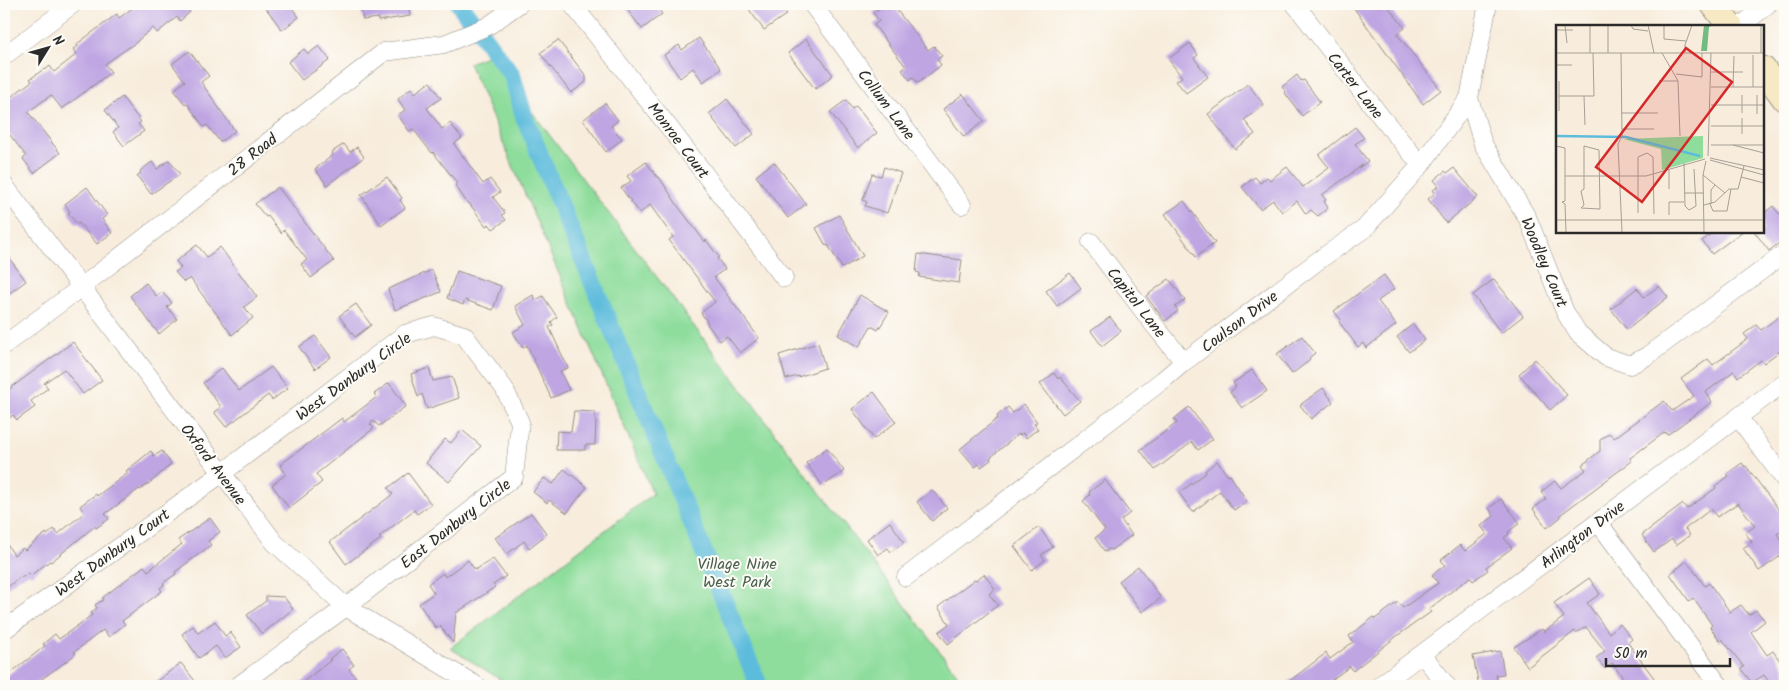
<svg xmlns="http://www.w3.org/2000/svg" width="1789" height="690" font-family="Kalam,sans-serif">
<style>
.green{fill:#8edd9c;stroke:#5c8464}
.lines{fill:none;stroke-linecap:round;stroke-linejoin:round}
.canal{stroke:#5dbcdc;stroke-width:18}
.building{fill:#bfa6e3}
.minor-casing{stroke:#928c84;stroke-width:19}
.secondary-casing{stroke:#928c84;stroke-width:27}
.minor{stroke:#fff;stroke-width:18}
.secondary{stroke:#f7e9c3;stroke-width:25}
.labels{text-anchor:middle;stroke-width:4;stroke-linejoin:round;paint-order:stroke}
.street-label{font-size:16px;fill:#2b2b2b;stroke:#fdfcf7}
.park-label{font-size:16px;fill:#49604d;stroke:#fdfcf7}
.inset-river{fill:none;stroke:#5dbcdc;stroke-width:2.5}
.inset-road{fill:none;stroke:#a69f96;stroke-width:1}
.view{fill:#d62828;fill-opacity:0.15;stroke:#d62828;stroke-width:2.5}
.inset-edge{fill:none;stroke:#2b2b2b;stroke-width:2.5}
</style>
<rect width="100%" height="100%" fill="#fdfcf7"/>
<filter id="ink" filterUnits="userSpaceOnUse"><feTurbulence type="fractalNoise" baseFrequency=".02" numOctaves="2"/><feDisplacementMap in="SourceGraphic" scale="10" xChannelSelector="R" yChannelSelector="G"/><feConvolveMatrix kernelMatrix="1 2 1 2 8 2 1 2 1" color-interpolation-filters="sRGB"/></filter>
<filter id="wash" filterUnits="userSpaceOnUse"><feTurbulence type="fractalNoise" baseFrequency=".0096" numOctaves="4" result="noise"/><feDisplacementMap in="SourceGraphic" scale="20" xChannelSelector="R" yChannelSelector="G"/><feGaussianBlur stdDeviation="1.12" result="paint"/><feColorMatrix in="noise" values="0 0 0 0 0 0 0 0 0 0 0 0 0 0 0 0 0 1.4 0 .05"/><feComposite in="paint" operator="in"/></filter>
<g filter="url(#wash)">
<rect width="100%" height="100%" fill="#f8eddd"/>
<!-- green -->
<path class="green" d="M489,55L966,686H511L450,648L653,494L469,63Z"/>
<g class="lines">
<!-- canal -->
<path class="canal" d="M459,4L512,75L525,119L759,686"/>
</g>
<g id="blocks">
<!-- building -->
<path class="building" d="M138,4H193L188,8L190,12L180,21L177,17L157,33L153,28L138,40V41L105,64L111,72L62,109L51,95L28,112L60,153L34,173L23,159L26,156L10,135L4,140V102L32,81L30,79L44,69L45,70L50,66L54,72L77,54L73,49L78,46L77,44L117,14L119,18Z
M263,4H289L299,17L282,30Z
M360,4H408L410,16L378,21V18L363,20Z
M623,4H654L662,14L642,29Z
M745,4H779L787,14L764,30Z
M885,4H892L928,50L934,46L942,56L937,59L941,65L918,83L913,77L910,80L902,70L906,67L874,25L879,21L873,13Z
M1351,4H1386L1405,28L1397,34L1441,90L1423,104Z
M699,38L721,69L703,82L693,68L680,78L664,55L679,45L682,50Z
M806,39L833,75L815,89L788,53Z
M558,40L586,76V82L571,93L540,53Z
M1190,43L1198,55L1194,58L1208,77L1186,93L1176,81L1182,77L1168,59Z
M319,46L330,60L302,80L288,62L304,49L308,54Z
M189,51L209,76L201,82L235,131L220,142L207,125L204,127L187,103L185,104L174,90L185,81L172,64Z
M1297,75L1301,81L1304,80L1320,102L1302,116L1285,93L1286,92L1282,87Z
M430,82L441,98L427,108L442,129L450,123L462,138L454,144L483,184L490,179L500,192L493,197L505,213L502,215L506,220L493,229L489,224L486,226L469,203L468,204L455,185L457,183L433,152L432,153L413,129L409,131L398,115L405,110L398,99L411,88L415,93Z
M1248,84L1264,105L1244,120L1255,134L1235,149L1208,114Z
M963,94L984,121L964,137L943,109Z
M122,97L141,122L138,124L144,131L124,146L113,132L118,128L105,110Z
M727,99L754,134L736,148L709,114Z
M846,100L852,109L856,106L877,133L858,148L830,112Z
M605,103L618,120L611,126L622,139L606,152L583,120Z
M1355,127L1364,138L1355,144L1368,161L1322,195L1326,200L1324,201L1328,208L1318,216L1311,210L1306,214L1297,201L1282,212L1273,200L1260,209L1242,187L1255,177L1260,183L1267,177L1270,180L1287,167L1303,187L1329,168L1319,155Z
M344,144L350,152L357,147L364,157L327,185L315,169L333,155L332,152Z
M169,160L180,174L151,194L137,176L141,173L140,171L152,162L157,169Z
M646,162L658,178L659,177L678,206L705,242L706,240L719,257L717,258L725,269L714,277L759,338L740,353L727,336L720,341L707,324L708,323L701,313L715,302L669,240L673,237L650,205L640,213L621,188L631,181L627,176Z
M774,162L806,204L788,218L756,176Z
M884,167L901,173L887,213L865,206L867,202L863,200L872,174L881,176Z
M1454,168L1478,197L1446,223L1428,199L1435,193L1433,190L1439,186L1434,180L1445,171L1447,173Z
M387,177L402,198L400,200L405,208L381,225L361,195Z
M87,187L107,215L102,219L112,233L97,244L79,223L77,224L68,213L70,212L65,204Z
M278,187L334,261L311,278L301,264L307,260L284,230L281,233L268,216L266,217L255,204Z
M1184,201L1215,243L1196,257L1165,214Z
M1773,206L1779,214L1785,209V238L1769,251L1754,231H1763V214Z
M839,215L863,256L842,268L828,245L826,246L816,228Z
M1715,231H1743L1712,254L1702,241Z
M197,245L207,257L220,247L257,297L244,307L253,318L232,335L190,278L184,282L175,272L181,268L176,261Z
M4,251L26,281L4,297Z
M918,254L962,260L959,283L919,277L920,273L916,272Z
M432,270L441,292L395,310L388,289Z
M457,271L501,286L493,310L465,300L463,305L447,298Z
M1070,273L1081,288L1057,306L1046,291Z
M1384,275L1394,289L1378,301L1396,325L1366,348L1363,343L1358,347L1339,322L1341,320L1334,311Z
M1169,279L1185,300L1175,307L1178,311L1165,321L1146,296Z
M1494,279L1523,316L1501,333L1473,295Z
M146,283L156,296L162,292L172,303L167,307L177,319L159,334L130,296Z
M1659,286L1668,297L1627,330L1611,309L1637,288L1644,297Z
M533,295L536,300L543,296L557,317L551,322L553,325L549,327L568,368L560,371L569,390L551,398L527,345L523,348L513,332L525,325L515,306Z
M860,295L889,312L878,330L871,326L859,347L838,335Z
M356,304L371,325L355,337L339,316Z
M1785,312V347L1764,363L1761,360L1738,377L1734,371L1706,392L1712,402L1667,435L1665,432L1630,458L1632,461L1560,515L1561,517L1547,528L1533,509L1546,499L1541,492L1555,481L1561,488L1586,470L1582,465L1600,451V440L1609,433L1614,438L1664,401L1672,411L1694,396L1681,379L1708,359L1713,365L1748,339L1744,334L1756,325L1761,330Z
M1110,317L1121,331L1102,346L1091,331Z
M1413,324L1425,340L1409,352L1397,337Z
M315,336L331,357L315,369L299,347Z
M1302,336L1315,353L1309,358L1310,360L1292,374L1277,354Z
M73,342L102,380L83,394L64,369L44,383L48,388L31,401L35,407L17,420L13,415L4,422V393Z
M818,343L825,368L798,377V376L786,379L779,355Z
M1535,359L1567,395L1550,410L1519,374Z
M271,367L288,388L272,400L268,395L226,427L214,412L221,407L203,383L222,368L239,391Z
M429,368L433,381L452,377L459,398L427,409L422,394L418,397L411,374Z
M1252,370L1267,391L1242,408L1230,392L1236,387L1233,383Z
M1054,373L1058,379L1060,377L1080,401L1063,414L1040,384Z
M389,383L406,406L379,426L373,421L370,424L374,428L316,474L322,482L289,508L272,485L286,474L280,465L342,418L344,422L377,397L374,394Z
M1323,388L1333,402L1311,419L1300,405Z
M874,392L896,422L874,439L852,409Z
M1024,404L1037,422L1034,424L1038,429L1026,438L1023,433L1020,435L1019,434L998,451L990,458L991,460L981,467L979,464L975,467L960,449L998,418L997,416L1008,407L1013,413Z
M1189,407L1213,439L1198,450L1192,442L1155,470L1140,450L1177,423L1174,419Z
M574,411L595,412V419H596L595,445H585V450H556L557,431L571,432Z
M462,430L481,446L449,482L426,463L445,439L451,443Z
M827,448L844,471L823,486L806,463Z
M151,451L154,456L162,451L171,464L152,481L140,490L139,489L105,514L109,519L96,528L95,526L51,562L50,561L31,575L29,573L21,578L20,577L4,590V540L14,555L23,548L25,550L46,533L47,535L54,529L58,534L84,513L80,506L96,494L97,496L128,473L126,471Z
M1217,461L1228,476L1230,475L1247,501L1234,510L1220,491L1193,512L1179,493L1206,473L1205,471Z
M1742,463L1745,467L1746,466L1785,518V528L1777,534L1785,546V553L1759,571L1743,548L1752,542L1745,533L1755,526L1738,503L1717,517L1711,509L1685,529L1690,535L1676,545L1672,539L1654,552L1642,535L1683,504L1687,509L1716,488L1715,486L1729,476L1727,474Z
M564,469L587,487L567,513L549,500L547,503L533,492L544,478L553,484Z
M408,473L431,504L417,514L414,510L379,537L381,539L346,564L330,542L393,494L388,488Z
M1105,480L1130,513L1121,520L1132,535L1111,550L1109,549L1105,552L1095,538L1105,530L1083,501L1090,495L1089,492Z
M932,490L947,508L932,521L917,502Z
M1501,499L1520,523L1508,532L1509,534L1504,538L1512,548L1486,567L1488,570L1473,581L1470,577L1429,609L1431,612L1397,636L1353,671L1350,666L1324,686H1283L1326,653L1330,659L1353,642L1349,636L1374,617L1375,619L1398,602L1403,608L1438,583L1432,575L1445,565L1441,560L1460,545L1465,551L1487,534L1481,526L1494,516L1489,508Z
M531,513L547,534L529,548L524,541L507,554L495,538Z
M210,518L220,532L208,541L211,545L175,572L176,574L163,583L164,585L160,588L162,591L122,621L125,624L109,637L103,630L74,652L76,653L72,657L32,686H4V678L45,646L43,644L55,634L59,639L92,615L91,613L97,608L95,605L103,600L102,598L144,566L148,571L182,544L178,540Z
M890,522L904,542L891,552L888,548L878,555L867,539Z
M1039,527L1053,547L1041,555L1045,560L1032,570L1014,546Z
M493,559L506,576L493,585L495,587L456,613L453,643L440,626L436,628L419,604L434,593L428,584L443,573L445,577L468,560L475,570Z
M1687,561L1705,586L1709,583L1730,612L1741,605L1749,615L1756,610L1765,621L1751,632L1767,655L1773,651L1785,668V686H1772L1764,675L1752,683L1741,669L1744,667L1722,639L1720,641L1710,627L1712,625L1693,598L1689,601L1670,574Z
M1138,566L1161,598L1142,612L1119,581Z
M984,574L995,589L989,594L998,605L948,644L939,632L949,624L938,607L975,579L976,580Z
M1589,578L1600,594L1587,603L1609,633L1620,624L1632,639L1628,643L1660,686H1629L1612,663L1605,669L1596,658L1605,651L1586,627L1576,633L1575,631L1528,667L1514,647L1542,629L1544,632L1564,617L1554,603Z
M266,596L284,597L293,609L262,634L247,615L266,601Z
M215,621L225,636L230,632L241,647L225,658L216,646L199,658L182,634L193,626L198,633Z
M342,649L354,665L349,669L363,686H298L331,660L329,659Z
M1500,651L1504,674L1496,675L1498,686H1479L1473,656Z
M181,663L195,681L188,686H150Z"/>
</g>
</g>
<g filter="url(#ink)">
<use href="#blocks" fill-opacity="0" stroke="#928c84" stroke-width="1"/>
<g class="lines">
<defs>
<path id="minor" d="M572,4L668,126L784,278
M812,4L962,205
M1295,4L1382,118L1421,165
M1741,26L1768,4
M4,56L73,4
M1469,98L1483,144L1528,219L1565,312L1578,333L1606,357L1630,365L1647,356L1785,253
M4,185L275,543L346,607L477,686
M1091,242L1154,325L1184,362
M4,345L80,288L384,52L444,44L488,26L519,4
M1738,417L1785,480
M1598,522L1720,686
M906,577L1163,380L1184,362L1319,260L1364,229L1421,165L1469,98L1488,4
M4,630L221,474L405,334L434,326L464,335L504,388L520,422L514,477L346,607L238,686
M1422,654L1447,686
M1379,686L1785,382"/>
<path id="secondary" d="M1713,4L1730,26
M1763,69L1785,99"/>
</defs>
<!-- minor casing -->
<use href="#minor" class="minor-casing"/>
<!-- secondary casing -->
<use href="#secondary" class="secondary-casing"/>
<!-- minor -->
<use href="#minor" class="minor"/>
<!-- secondary -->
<use href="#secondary" class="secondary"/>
</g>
</g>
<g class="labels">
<!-- street labels -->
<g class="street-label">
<text transform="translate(1356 85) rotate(52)" y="6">Carter Lane</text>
<text transform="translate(887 104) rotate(53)" y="6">Collum Lane</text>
<text transform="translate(679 140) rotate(53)" y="6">Monroe Court</text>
<text transform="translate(252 154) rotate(-38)" y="6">28 Road</text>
<text transform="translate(1545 262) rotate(67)" y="6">Woodley Court</text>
<text transform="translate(1137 302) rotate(52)" y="6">Capitol Lane</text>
<text transform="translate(1239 321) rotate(-37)" y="6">Coulson Drive</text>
<text transform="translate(353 376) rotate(-36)" y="6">West Danbury Circle</text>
<text transform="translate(214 464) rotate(53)" y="6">Oxford Avenue</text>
<text transform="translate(455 523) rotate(-38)" y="6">East Danbury Circle</text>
<text transform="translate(1582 534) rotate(-37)" y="6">Arlington Drive</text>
<text transform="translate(112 552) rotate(-36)" y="6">West Danbury Court</text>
</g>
<!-- park labels -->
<g class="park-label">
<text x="737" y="569">Village Nine<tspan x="737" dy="18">West Park</tspan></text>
</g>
</g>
<!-- overview -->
<g transform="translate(1556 25)">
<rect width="208" height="208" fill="#f8eddd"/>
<path d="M147,111V133L106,145L105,124L67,114Z" fill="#8edd9c"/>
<path d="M148,0H157L153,2L151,26H145Z" fill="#72bc84"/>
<path class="inset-river" d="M0,111L70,112L144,131"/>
<path class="inset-road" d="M9,0L11,18M34,0V28M75,0L77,4L92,6M92,0L98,28M108,0V14L130,16M205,0V28M0,5H17M0,28H208M52,28V0M65,28L66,111L62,119L66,207M106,28L122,56L124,111M129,28V20L136,0M0,40H16M155,47H187M120,49L146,52V28M103,56H122M155,62H208M177,62L178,31M197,62V30M3,71H38L37,28M28,71L29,100M155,80H208M3,86V56M65,88H102M186,88V70M201,89V70M155,101H208M66,104H98M186,109V93M155,120H177M208,120H177L208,128M0,121L9,123V176L6,177L9,179L10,207M28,121L43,125L44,184L25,183L28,180L25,166L28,164ZM152,131L155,28M154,133L208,145M154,135L208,150M128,138L129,181L133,185L140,181L138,144M113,144V164M147,150L169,168M9,151H90L149,134M185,152L208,158M128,168H148M154,179L157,186H171L175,164M155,179V165L159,160M148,180L159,177L173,164H182L188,141M82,188V132L91,128L97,132L98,189M113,190V177H128M0,195H208M148,207L147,150L150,136"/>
<path class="view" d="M130,23L176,57L86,177L40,142Z"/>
<rect width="208" height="208" class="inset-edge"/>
</g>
<!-- margin -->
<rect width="1789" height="690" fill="none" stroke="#fdfcf7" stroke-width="20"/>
<!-- north arrow -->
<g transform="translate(48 48) rotate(53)" stroke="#fdfcf7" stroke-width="4" paint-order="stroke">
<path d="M0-4L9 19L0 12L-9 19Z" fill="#2b2b2b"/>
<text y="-8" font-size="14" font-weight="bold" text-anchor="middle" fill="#2b2b2b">N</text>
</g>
<!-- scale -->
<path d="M1606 658v8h124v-8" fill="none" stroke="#2b2b2b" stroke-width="2.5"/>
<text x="1614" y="658" font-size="15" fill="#2b2b2b" stroke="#fdfcf7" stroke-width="4" paint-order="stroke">50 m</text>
</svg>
